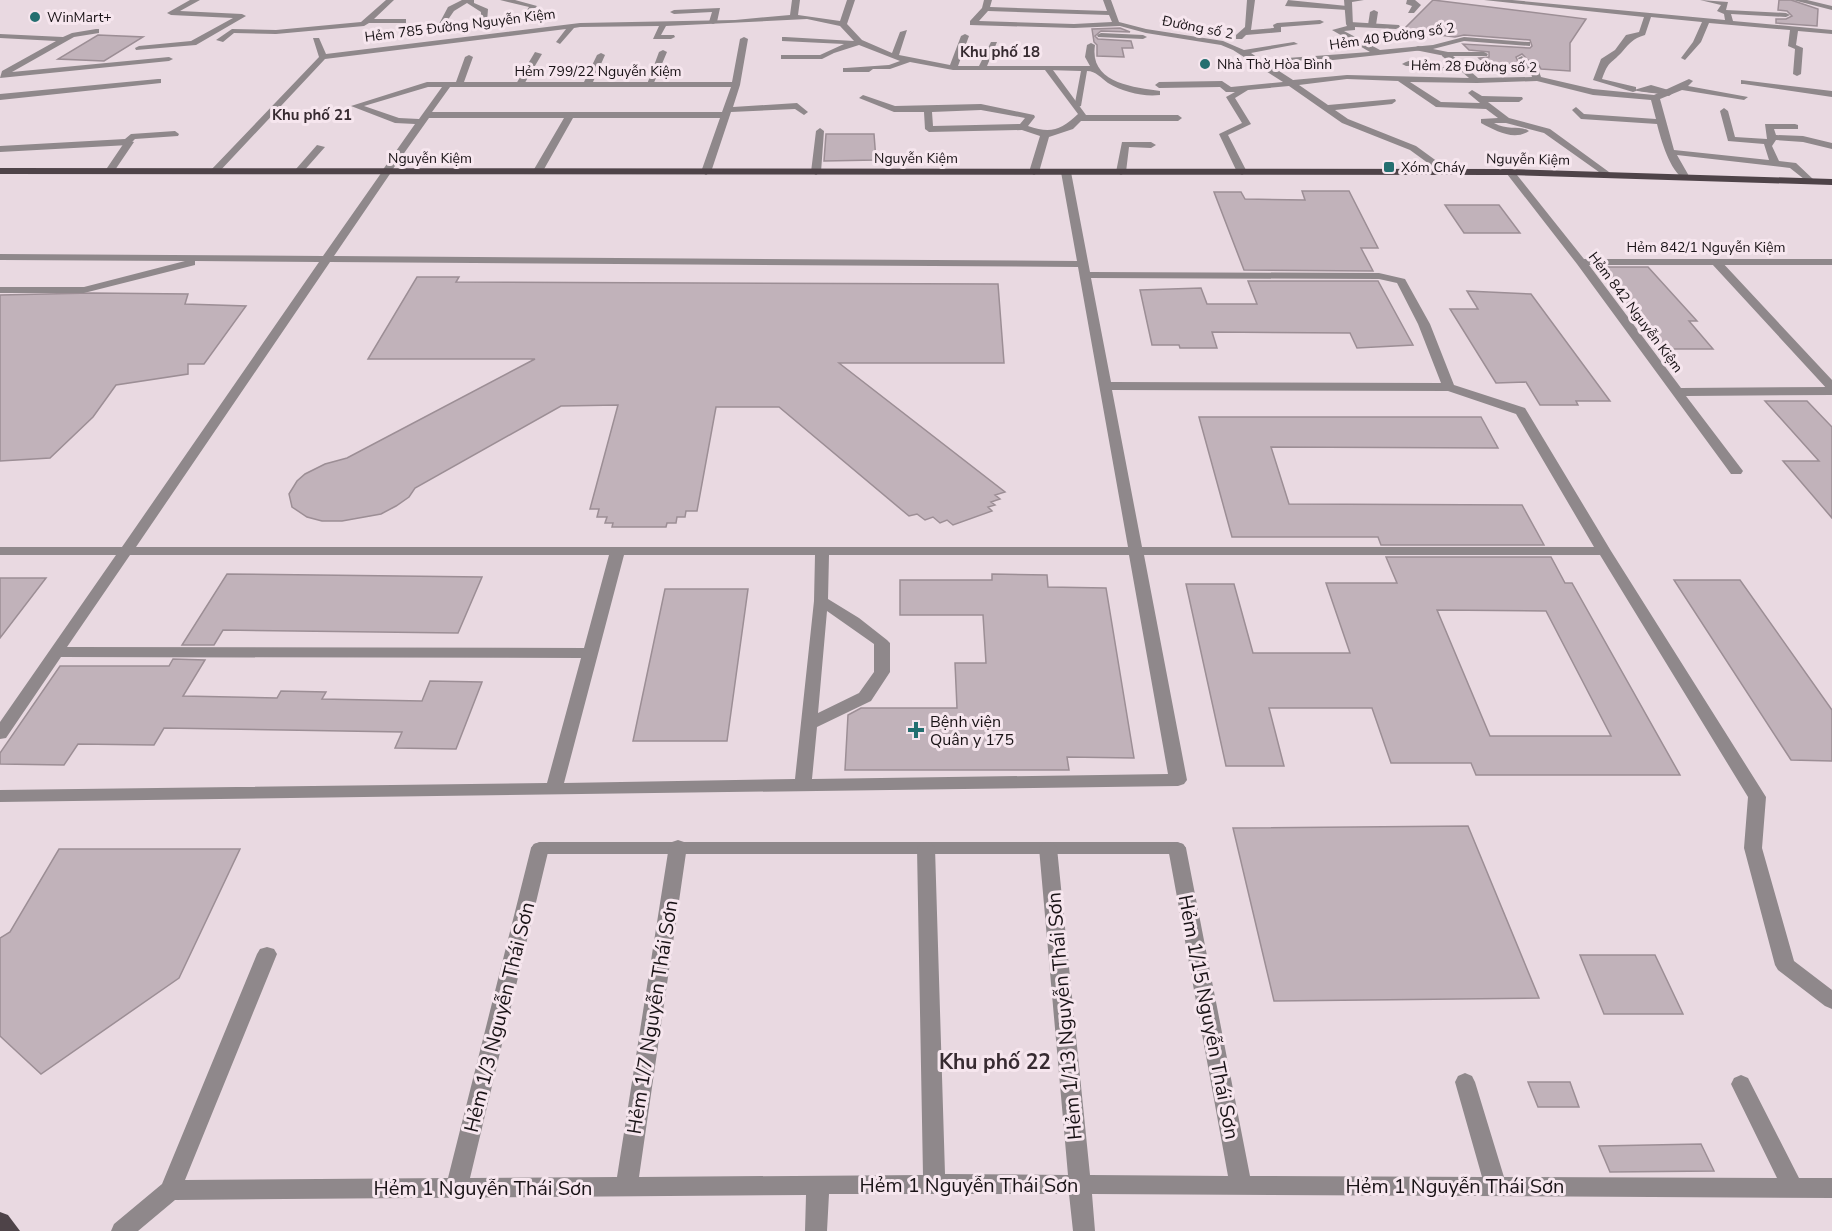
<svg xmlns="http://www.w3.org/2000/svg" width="1832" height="1231" font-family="'Nunito Sans',sans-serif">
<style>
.building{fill:#c1b2ba;stroke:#9c8e95;stroke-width:1.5;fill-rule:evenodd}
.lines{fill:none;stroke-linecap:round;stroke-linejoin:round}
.lane{fill:#8f888b;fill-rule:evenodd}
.street{fill:#8f888b;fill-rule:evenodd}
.primary{fill:#4e4348;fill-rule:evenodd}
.poi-dot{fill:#246f70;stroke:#f6e6ee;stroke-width:2}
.labels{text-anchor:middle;stroke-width:6;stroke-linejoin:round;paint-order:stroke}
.far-poi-label{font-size:14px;fill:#191316;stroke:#f6e6ee;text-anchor:start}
.far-street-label{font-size:14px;fill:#191316;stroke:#f6e6ee}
.far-neighbourhood-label{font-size:15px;font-weight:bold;fill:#372b31;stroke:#f6e6ee}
.poi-label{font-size:16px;fill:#191316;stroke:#f6e6ee;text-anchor:start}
.near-street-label{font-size:20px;fill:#191316;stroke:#f6e6ee}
.near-neighbourhood-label{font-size:21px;font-weight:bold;fill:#372b31;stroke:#f6e6ee}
</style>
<rect width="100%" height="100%" fill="#e9d9e1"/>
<!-- building -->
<path class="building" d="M1433,0L1586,19L1570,43V71L1541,69L1538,64L1531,63L1522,54L1516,57L1519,64L1487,65L1479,58L1489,57V52L1469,50L1463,44L1530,48L1532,46L1530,40L1464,35L1455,37L1439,35L1392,41Z
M1779,0H1791L1818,9L1817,26L1776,23V19H1786L1792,16L1787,11L1778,10Z
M1120,28L1130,32L1101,31L1095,36L1098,39L1131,41L1133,48H1122L1124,57L1097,56V45L1094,42L1092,29Z
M98,35L143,37L104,61L58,59Z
M826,134H874L876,160L824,161Z
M1302,191H1349L1378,248H1361L1373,271L1244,270L1214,192H1241L1245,199L1305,200Z
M1445,205H1499L1520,233H1464Z
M1596,267H1648L1697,321H1689L1713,349H1664Z
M417,277H459L456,282L998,284L1004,363H839L1005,492L995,495L1000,499L991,502L995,505L988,507L992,511L953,525L947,520L940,523L933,517L925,520L917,514L909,516L779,407H716L697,511H686L685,517H677L676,523H667L666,527H612L613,523H605L607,517H597L599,509H590L618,405L561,406L415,488L409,497L396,506L381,514L342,521H322L307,517L292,507L289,494L297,481L305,474L325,464L347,458L535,359H368Z
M1248,281H1378L1413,345L1357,348L1350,333L1212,332L1217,348H1180L1179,345H1152L1140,290L1201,288L1207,304H1257Z
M1467,291L1531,294L1610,401H1576L1578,405H1540L1526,382L1496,383L1450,309H1478Z
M92,293L188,294L185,304L246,306L204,364H188V374L116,385L93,417L50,458L0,461V295Z
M1765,401H1807L1832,427V518L1783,461H1819Z
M1199,417H1481L1498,448L1271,447L1289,504L1522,505L1544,545H1381L1378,537H1232Z
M1386,557H1551L1565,583H1572L1680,775H1476L1471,763H1391L1372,708H1269L1284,766H1226L1186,584H1234L1253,653H1350L1326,583H1397ZM1437,610L1546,611L1611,736H1490Z
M227,574L482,577L458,633L223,630L214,645H182Z
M992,574L1047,575L1048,587L1106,588L1134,758L1067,757L1069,770H845L848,715L861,708H957L955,663H986L983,615H900V580H992Z
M0,578H46L0,638Z
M1674,580H1740L1832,710V761L1791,760Z
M665,589H748L727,741H633Z
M173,659L205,660L183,696L277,698L281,691L326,692L322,699L422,701L430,681L482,682L456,749L395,748L402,732L164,728L154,745L78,744L64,765L0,764V753L60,666H169Z
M1468,826L1539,998L1274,1001L1233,828Z
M59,849H240L179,978L41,1074L0,1036V938L10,932Z
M1580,955H1655L1683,1014H1604Z
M1528,1082H1570L1579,1107H1538Z
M1701,1144L1714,1171L1610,1172L1599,1146Z"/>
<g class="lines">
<!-- lane -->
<path class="lane" d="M1344,0H1364L1352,2L1353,26L1346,24Z
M720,8L717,22L713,24L709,22L712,12L674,14L670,12L674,10Z
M1374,10L1378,12L1376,25L1372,27L1368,25L1370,12Z
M96,29H99V33L74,37L12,72L169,57L173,59L169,61L0,78L2,71L56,41L0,38V34L63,37L72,33Z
M1091,43L1095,45C1089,83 1133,87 1160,91V95C1143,97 1123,92 1108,83C1101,78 1096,71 1087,71L1081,106L1074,108L1081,71L1047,70L1043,68L1047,66H1090L1085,57L1087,45Z
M1418,46L1448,52L1449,54L1445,56L1415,50L1414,48Z
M663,50L667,52L653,85L646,87L659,52Z
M535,52L542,54L523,86H517L516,84Z
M158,79H161V83L0,100V94Z
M1651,85L1672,91L1673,93L1669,96C1660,93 1637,92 1634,90Z
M820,128L824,131L821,172L816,175L811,172L816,131Z
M126,140L134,142L113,173H107L105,171Z
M387,168L392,171L334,256L1077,261L1061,172L1066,169L1071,172L1090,272L1379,273L1405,279L1430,324L1454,385L1525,408L1611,551L1766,797L1762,848L1794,961L1832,990V1009L1825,1006L1778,970L1775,965L1744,848L1748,797L1600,555H1144L1187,780L1184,784L1178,786L0,802V790L547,783L581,658L61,657L6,738L0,739V722L116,555H0V547H122L319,262L195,261V265L84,293H0V287H84L185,261L0,260V254L323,256L384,169ZM330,262L1078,267L1128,547H136ZM1091,278L1379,279L1397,283L1418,324L1441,383L1111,382ZM1112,390L1448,391L1516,414L1594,547H1142ZM130,555H609L584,648L67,647ZM624,555H815L814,601L795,779L564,783ZM829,555H1129L1168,774L812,779L817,727L871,701L890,672V643L887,640L859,618L828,599ZM827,611L874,644V672L859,693L818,713Z
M1716,259L1720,260L1832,380V391L1828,390L1712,264L1711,262Z
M540,842H1177L1183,844L1186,848L1183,852L1177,854H540L534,852L531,848L534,844Z"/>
<!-- street -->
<path class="street" d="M190,0H200L180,11L242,14L246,16L196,45L136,50L135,48L139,46L191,41L233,18L171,15L167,13Z
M386,0H394L374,19H406V23H369L364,26L276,34L234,33L223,42L216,40L232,29L276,30L361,22Z
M462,0H474V3L488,9L487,22H481V12L467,3L454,11L445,24H439L448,7Z
M500,0H515L537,6L529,15L525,13L529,7Z
M792,0H800L798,15L840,21L847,0H855L847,24L862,40L892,53L900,32L907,30L899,55L950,65L961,36L965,34L969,36L958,66H979L991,42H997L987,66H1050L1086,115H1178L1182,118L1178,121H1081L1073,129L1049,137L1039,172L1034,175L1029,172L1040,136L1022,130L929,132L925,129L924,112H894L859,98L863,95L895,106L981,104L1034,115L1035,117L1028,126C1051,134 1061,130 1078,114L1045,70H953L910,62L890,69H873L869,72H843V68H846L889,65L900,61L859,45L834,53L822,59H781V55H820L844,44L782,41V37H785L854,41L840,26L807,19L666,26L661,35H674L675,37L671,39H653L659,26L580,27L574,28L560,44L556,42L566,29L325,59L218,173L210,171L319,57L313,38H319L326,54L580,23L735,20L790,15ZM981,110L1025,118L1020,124L933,126L932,112Z
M984,0H992L990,7L1107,11L1103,0H1111L1119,22L1146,29L1223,41L1244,50L1294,42L1298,44L1251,53L1261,60L1370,52L1332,30L1347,26L1346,24L1350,22L1399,25L1400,27L1396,29L1355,27V30L1344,31L1380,50L1433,45L1464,37L1527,42H1530V46L1464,41L1433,49L1324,61L1315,59L1268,64L1293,80L1347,75L1469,78L1461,71H1436L1424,66H1406L1402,64C1417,55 1427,65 1440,67C1445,67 1450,67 1455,67L1442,56V52H1484L1488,54L1487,56H1453L1478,78L1532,77L1530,70L1524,69L1518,58L1522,56L1530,65L1537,66L1541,77L1593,89L1654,95L1689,79L1693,81L1688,86L1748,97L1744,100L1682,90L1660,99L1674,150L1769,160L1764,144L1728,141L1720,111L1724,108L1728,111L1735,137L1767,139L1765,124H1795L1798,125V129H1774L1776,135L1803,136L1832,143V149L1803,142L1776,140L1772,146L1779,161L1796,163L1814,180L1809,183L1790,168L1677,155L1689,176L1684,179C1670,171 1661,140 1657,124L1581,119L1572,110L1576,107L1584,114L1656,119L1651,100L1593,95L1537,81L1477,83L1410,82L1441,102L1480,103L1468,93L1472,90L1482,96L1522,97L1523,99L1519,102H1488L1509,118L1550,129L1609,172L1611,174L1606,177L1544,133L1506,123H1494C1508,131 1520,125 1529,131C1514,141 1496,131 1481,123V119L1498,118L1486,109L1436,107L1398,81L1347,79L1299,85L1328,105L1395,99L1396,101L1392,104L1335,110L1348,119L1416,146L1449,170V174H1443L1410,150L1342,123L1289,86L1248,90L1235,98L1251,124L1228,135L1247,172L1242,175L1237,172L1219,134L1242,123L1226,97L1235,92H1226L1220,87L1159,88L1155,85L1159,82L1222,81L1231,87L1283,82L1233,50L1221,45L1146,33L1120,26L1074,28L970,25V21L982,8ZM988,11L1109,15L1112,22L1074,24L979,21Z
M1247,0H1255L1251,30L1274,28L1273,25L1277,23L1320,20L1324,22L1320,24L1281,27V32L1246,35L1242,39H1236V35L1245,27Z
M1288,0L1347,6L1351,8L1347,10L1285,6Z
M1407,0H1415L1421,5L1414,13H1408L1412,6L1406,4Z
M1484,0H1512L1725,20L1724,14L1717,11L1721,5L1700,0L1728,2L1726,10L1786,13L1790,15L1786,17L1731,14L1733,21L1832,30V34L1798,31L1796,45L1803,48L1801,74L1797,76L1793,74L1795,49L1788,46L1790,30L1709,23L1701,42L1685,60L1681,58L1693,42L1702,22L1651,17L1645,35C1632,39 1630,43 1622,52C1610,65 1609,60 1602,79L1636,87V91L1633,92L1593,80L1601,59L1615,50L1626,35L1639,32L1644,17Z
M1793,0H1807L1832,6V10Z
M1101,33L1143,35L1147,37L1143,39L1098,37L1097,35Z
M744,37L748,39L740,85L733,107L797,103L808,112L804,115L795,109L731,112L711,172L706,175L701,172L720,118H573L543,171L538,174L533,171L564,118H429L390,173L387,174L382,171L415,124L395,123L351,106L427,82H456L465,57L469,55L473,57L464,82H584L597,55L601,53L605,55L593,82H732L740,39ZM428,87H442L419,119L399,118L364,106ZM450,87H731L722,112H432Z
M1741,80L1832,91V97L1744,84H1741Z
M175,131L179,134L178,136L135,139L129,145L0,152V146L125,139L131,134Z
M1122,142H1151L1156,145L1151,148L1129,147L1126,172L1121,175L1116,172Z
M317,145L325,147L302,173H296V169Z
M1510,169L1513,170L1584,259H1832V265H1589L1681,388L1832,387V395L1686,396L1743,471L1741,474H1731L1577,264L1507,174V170Z
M678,840L684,842L687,846L639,1177L923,1175L917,848L920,844L926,842L932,844L935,848L945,1174L1068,1175L1039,848L1042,844L1048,842L1054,844L1057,848L1090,1175L1228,1176L1168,848L1171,844L1177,842L1183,844L1186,848L1250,1176L1482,1177L1455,1082L1458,1076L1465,1073L1472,1076L1475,1082L1504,1177L1777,1178L1731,1084L1734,1078L1741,1075L1748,1078L1799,1178H1832V1198L1092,1194L1095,1231H1073L1069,1194H829L827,1231H805L806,1195L175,1200L138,1231H111L114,1224L162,1184L257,954L260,949L267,947L274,949L277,954L185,1180L448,1178L531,848L534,844L540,842L546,844L549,848L470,1178L617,1177L669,846L672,842Z"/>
<!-- primary -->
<path class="primary" d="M0,168L1510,169L1832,179V185L1510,175L0,174Z
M0,1212L8,1215L20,1231H0Z"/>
</g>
<!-- markers -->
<g class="poi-dot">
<circle cx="35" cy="17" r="6"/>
<circle cx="1205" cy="64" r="6"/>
<rect x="1383" y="161" width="12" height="12" rx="3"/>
<path d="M913 721h6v6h6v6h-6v6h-6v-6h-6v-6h6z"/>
</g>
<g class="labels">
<!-- far-poi labels -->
<g class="far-poi-label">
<text x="47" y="22">WinMart+</text>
<text x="1217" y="69">Nhà Thờ Hòa Bình</text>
<text x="1401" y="172">Xóm Cháy</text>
</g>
<!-- far-street labels -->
<g class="far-street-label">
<text transform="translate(460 25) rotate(-7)" y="5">Hẻm 785 Đường Nguyễn Kiệm</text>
<text transform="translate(1198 27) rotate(11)" y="5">Đường số 2</text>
<text transform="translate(1392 36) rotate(-8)" y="5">Hẻm 40 Đường số 2</text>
<text transform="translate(1474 66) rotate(1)" y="5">Hẻm 28 Đường số 2</text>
<text x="598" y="76">Hẻm 799/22 Nguyễn Kiệm</text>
<text x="430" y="163">Nguyễn Kiệm</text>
<text x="916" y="163">Nguyễn Kiệm</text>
<text transform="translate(1528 159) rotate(1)" y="5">Nguyễn Kiệm</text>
<text x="1706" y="252">Hẻm 842/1 Nguyễn Kiệm</text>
<text transform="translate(1636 312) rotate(53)" y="5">Hẻm 842 Nguyễn Kiệm</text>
</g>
<!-- far-neighbourhood labels -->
<g class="far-neighbourhood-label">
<text x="1000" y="57">Khu phố 18</text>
<text x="312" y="120">Khu phố 21</text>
</g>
<!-- poi labels -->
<g class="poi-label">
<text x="930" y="727">Bệnh viện<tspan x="930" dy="18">Quân y 175</tspan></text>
</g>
<!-- near-street labels -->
<g class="near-street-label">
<text transform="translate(1064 1016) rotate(-95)" y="7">Hẻm 1/13 Nguyễn Thái Sơn</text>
<text transform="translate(499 1017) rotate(-76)" y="7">Hẻm 1/3 Nguyễn Thái Sơn</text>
<text transform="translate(652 1017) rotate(-81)" y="7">Hẻm 1/7 Nguyễn Thái Sơn</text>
<text transform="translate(1209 1017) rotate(79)" y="7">Hẻm 1/15 Nguyễn Thái Sơn</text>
<text x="969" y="1192">Hẻm 1 Nguyễn Thái Sơn</text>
<text x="1455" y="1193">Hẻm 1 Nguyễn Thái Sơn</text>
<text x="483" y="1195">Hẻm 1 Nguyễn Thái Sơn</text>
</g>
<!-- near-neighbourhood labels -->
<g class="near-neighbourhood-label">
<text x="995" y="1069">Khu phố 22</text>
</g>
</g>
</svg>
